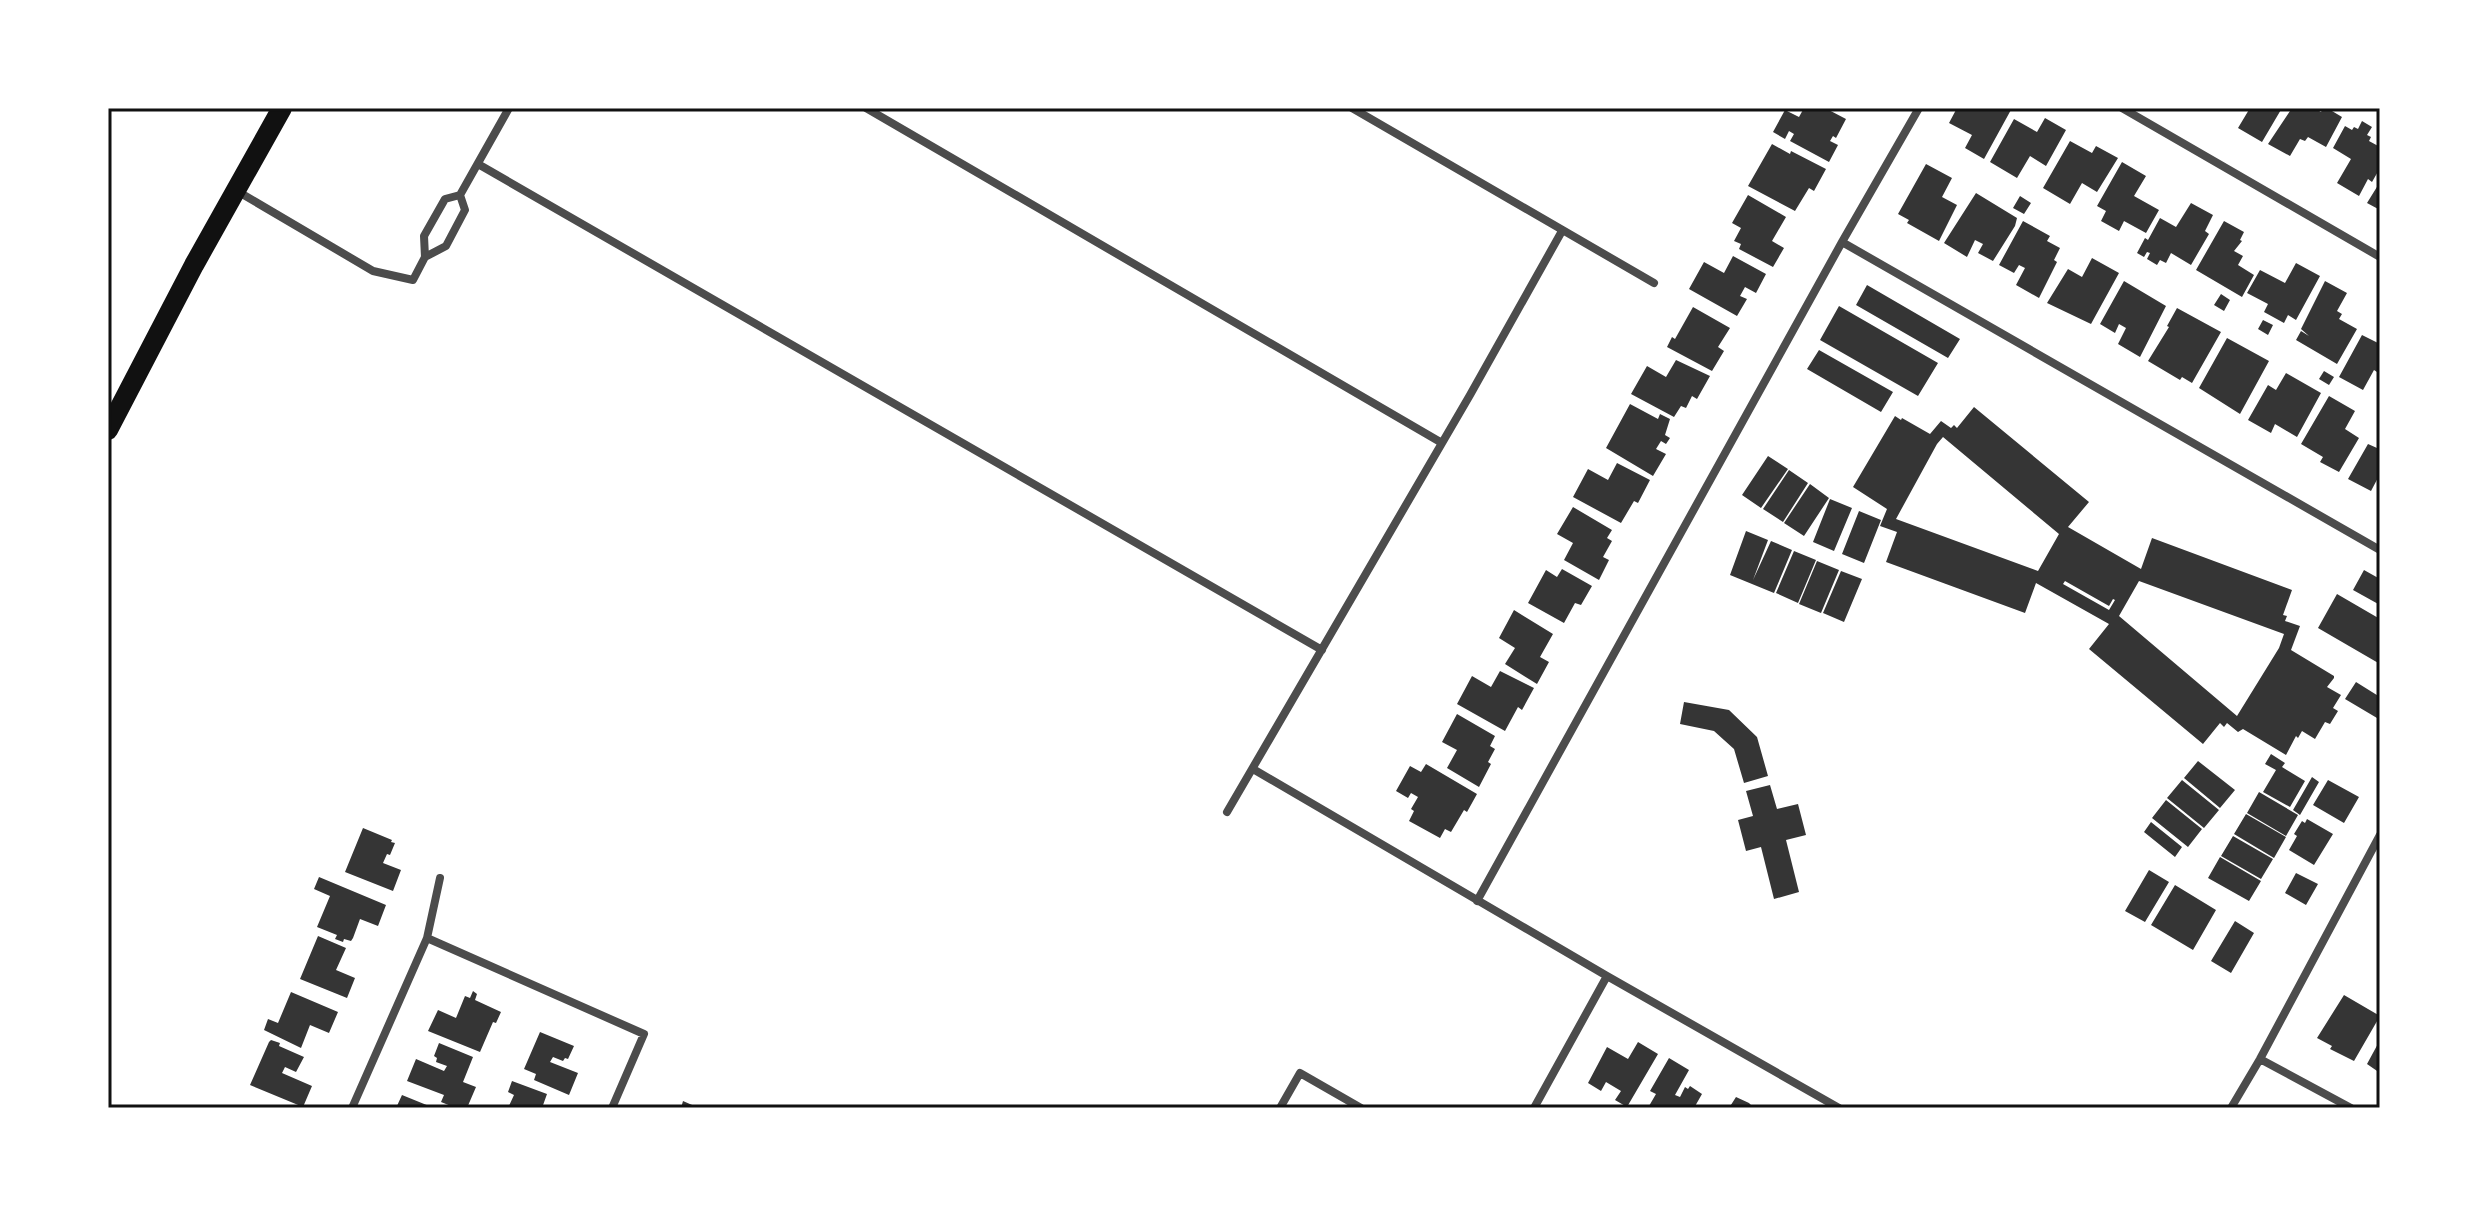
<svg xmlns="http://www.w3.org/2000/svg" width="2488" height="1216" font-family="Barlow,sans-serif">
<style>
.building{fill:#353535;fill-rule:evenodd}
.lines{fill:none;stroke-linecap:round;stroke-linejoin:round}
.minor{stroke:#4c4c4c;stroke-width:8}
.primary{stroke:#111;stroke-width:20}
.neatline{fill:none;stroke:#111;stroke-width:3}
</style>
<rect width="100%" height="100%" fill="#fff"/>
<!-- building -->
<path class="building" d="M1804,108H1825L1846,119L1836,138L1833,136L1830,141L1838,145L1829,162L1790,141L1794,134L1789,131L1785,139L1773,132L1785,110L1799,117Z
M1957,108H2012L1984,159L1965,148L1972,135L1949,123Z
M2250,108H2282L2262,142L2238,128Z
M2292,108H2314L2321,112L2323,108H2327L2342,117L2326,147L2308,137L2305,141L2300,139L2290,156L2268,144Z
M2045,118L2066,130L2046,166L2030,156L2017,178L1990,162L2014,119L2037,132Z
M2362,121L2372,127L2367,135L2371,137L2369,141L2380,147V168L2372,182L2368,179L2359,196L2337,183L2351,159L2333,148L2345,126L2352,130L2354,127L2358,129Z
M2070,141L2092,153L2096,146L2118,158L2097,192L2082,183L2070,204L2043,188Z
M1772,144L1790,154L1791,151L1826,169L1814,191L1809,188L1795,211L1748,186Z
M2122,162L2146,176L2134,196L2159,210L2146,233L2124,221L2119,231L2101,221L2106,211L2097,206Z
M1926,164L1952,178L1942,197L1957,205L1939,241L1907,223L1909,220L1898,214Z
M2380,182V210L2367,203Z
M1976,193L2017,218L2015,226L1993,261L1978,253L1983,244L1975,240L1967,257L1944,243Z
M1748,195L1786,217L1772,241L1784,248L1773,267L1739,249L1741,244L1734,241L1741,228L1732,223Z
M2020,196L2031,203L2024,214L2013,208Z
M2191,203L2213,215L2205,231L2209,234L2191,265L2171,253L2166,263L2160,260L2157,265L2147,259L2150,253L2147,252L2144,257L2137,253L2145,238L2148,240L2160,218L2176,227Z
M2023,221L2050,236L2047,241L2060,248L2054,260L2057,262L2039,298L2016,285L2025,268L2019,265L2014,273L1999,265Z
M2224,221L2244,232L2240,240L2242,241L2234,251L2243,256L2238,265L2254,275L2242,297L2196,270Z
M1733,256L1766,274L1756,293L1745,287L1740,296L1747,299L1737,316L1689,289L1704,262L1724,273Z
M2092,258L2119,273L2091,324L2047,303L2068,269L2082,277Z
M2296,263L2320,276L2296,320L2288,315L2284,323L2264,312L2268,304L2247,293L2260,270L2285,283Z
M2124,281L2166,306L2140,357L2118,344L2126,328L2119,324L2115,333L2100,324Z
M2325,281L2347,293L2337,311L2342,314L2339,319L2357,329L2337,364L2296,340L2301,331L2309,336L2301,329Z
M1867,285L1960,339L1948,358L1856,305Z
M2221,294L2230,300L2224,311L2214,305Z
M1839,306L1938,363L1918,396L1820,340Z
M1693,307L1730,328L1718,347L1724,351L1712,371L1667,347L1672,337L1675,339Z
M2177,308L2221,332L2192,383L2182,377L2180,380L2148,361L2169,327L2167,326Z
M2263,320L2273,325L2268,335L2258,329Z
M2362,335L2380,344V374L2374,370L2363,390L2339,377Z
M2227,338L2269,361L2240,414L2199,388Z
M1819,350L1893,392L1881,412L1807,369Z
M1676,360L1710,376L1697,399L1692,396L1686,408L1681,406L1674,417L1631,394L1647,366L1666,377Z
M2324,371L2334,377L2329,385L2319,379Z
M2286,373L2321,393L2297,437L2275,424L2271,433L2248,420L2268,385L2276,390Z
M2329,396L2355,411L2345,429L2359,438L2339,472L2320,462L2323,457L2301,444Z
M1630,404L1658,419L1660,414L1670,419L1665,435L1670,438L1666,444L1661,441L1656,449L1666,454L1653,476L1606,448Z
M1974,407L2089,502L2068,527L2141,569L2152,538L2292,590L2283,615L2287,616L2285,621L2300,626L2291,650L2334,676V678L2327,687L2341,695L2333,708L2338,711L2330,724L2325,722L2315,739L2302,731L2298,738L2296,736L2286,755L2243,729L2238,732L2227,723L2224,727L2220,723L2203,744L2089,649L2109,624L2036,583L2025,613L1886,562L1897,532L1880,526L1887,509L1853,487L1895,416L1901,420L1902,418L1930,434L1941,421L1951,428L1954,425L1957,428ZM1943,437L2059,534L2038,571L1896,519L1937,444ZM2065,581L2109,606L2113,599L2115,600L2109,610L2063,584ZM2139,581L2284,634L2279,648L2237,716L2119,616Z
M2380,443V474L2371,491L2348,479L2368,444L2377,448Z
M1768,456L1788,469L1761,508L1742,495Z
M1617,463L1650,480L1638,503L1634,501L1621,523L1573,497L1588,469L1608,480Z
M1789,470L1808,483L1783,522L1763,509Z
M1810,484L1829,498L1804,536L1784,523Z
M1830,499L1852,508L1834,551L1813,542Z
M1573,507L1612,530L1607,538L1612,541L1603,557L1609,560L1599,580L1564,560L1573,543L1557,534Z
M1859,511L1881,520L1864,563L1842,554Z
M1746,531L1768,540L1753,580L1771,541L1792,550L1774,593L1730,575Z
M1794,551L1816,560L1798,603L1776,593Z
M1817,561L1839,570L1821,613L1799,604Z
M1562,569L1592,586L1581,605L1575,603L1564,623L1528,603L1546,570L1557,577Z
M2364,570L2380,579V605L2353,590Z
M1841,571L1862,579L1844,622L1823,613Z
M2337,594L2380,619V664L2318,628Z
M1514,610L1553,634L1540,657L1549,662L1537,684L1505,664L1515,648L1499,638Z
M1500,671L1534,688L1522,710L1518,707L1505,731L1457,704L1472,676L1491,687Z
M2356,682L2380,697V713L2377,718L2345,699Z
M1684,702L1729,710L1757,737L1768,776L1744,783L1734,749L1714,731L1680,724Z
M1457,714L1495,736L1490,746L1495,749L1488,762L1491,764L1479,787L1447,768L1457,750L1442,742Z
M2271,754L2285,763L2282,767L2305,781L2290,807L2263,792L2276,770L2265,764Z
M2198,761L2235,790L2220,808L2184,778Z
M1426,764L1477,794L1467,812L1464,810L1451,832L1445,829L1440,838L1409,821L1414,811L1411,809L1418,797L1411,793L1408,798L1396,791L1410,766L1421,772Z
M2312,777L2319,782L2300,815L2293,810Z
M2182,780L2219,810L2204,828L2167,798Z
M2328,780L2359,797L2344,823L2313,805Z
M1770,785L1777,809L1798,804L1806,835L1786,840L1799,892L1774,899L1761,847L1746,851L1738,820L1753,816L1746,791Z
M2259,792L2298,815L2286,836L2247,813Z
M2166,800L2202,829L2188,847L2152,818Z
M2246,814L2286,837L2274,858L2234,834Z
M2307,819L2333,834L2314,865L2289,850L2297,836L2294,834L2302,821L2305,823Z
M2151,822L2182,847L2175,857L2144,832Z
M363,828L392,840L391,842L395,843L390,855L387,854L383,863L401,870L393,891L345,872Z
M2233,836L2273,859L2261,879L2221,856Z
M2220,857L2261,881L2249,901L2208,878Z
M2149,870L2169,882L2145,922L2125,911Z
M2296,873L2318,884L2306,905L2285,893Z
M319,877L386,905L378,926L360,919L353,938L351,941L344,939L343,942L335,939L337,935L317,927L330,896L314,889Z
M2175,885L2216,910L2193,950L2151,925Z
M2235,921L2254,933L2231,973L2211,961Z
M318,936L346,948L336,970L355,978L347,998L300,979Z
M473,991L477,994L475,1000L501,1012L496,1023L493,1022L480,1052L428,1031L438,1010L456,1018L465,996L470,998Z
M291,992L338,1012L329,1033L310,1025L301,1048L264,1030L268,1019L278,1023Z
M2344,995L2380,1016L2354,1061L2330,1049L2332,1046L2317,1038Z
M540,1032L574,1046L568,1059L565,1058L563,1061L553,1057L550,1062L578,1073L569,1095L534,1080L536,1074L524,1069Z
M271,1040L280,1043L279,1046L304,1057L296,1072L285,1067L282,1073L312,1086L303,1107L250,1085L269,1042Z
M2380,1040V1073L2367,1064Z
M1638,1042L1658,1054L1627,1107L1615,1100L1621,1091L1606,1082L1601,1091L1588,1083L1607,1047L1628,1059Z
M439,1043L473,1057L463,1082L476,1087L467,1108H456L441,1102L444,1095L407,1081L416,1059L444,1071L447,1066L436,1062L437,1058L434,1056Z
M1669,1058L1689,1070L1675,1095L1680,1097L1685,1087L1688,1089L1690,1086L1702,1094L1694,1108H1653L1649,1106L1656,1094L1650,1091Z
M512,1081L547,1094L542,1108H508L514,1095L508,1092Z
M402,1095L434,1108H396Z
M1736,1097L1749,1103L1754,1108H1729Z
M683,1101L699,1108H681Z"/>
<g class="lines">
<!-- minor -->
<path class="minor" d="M866,108L1442,443
M1352,108L1654,283
M2122,108L2380,257
M478,164L1322,650
M237,191L373,271L413,280L425,257L446,246L465,210L460,195
M1842,242L2380,550
M425,257L424,236L445,199L460,195L509,108
M1253,769L1607,976L1839,1108
M1227,812L1470,395L1562,231
M1477,901L1842,242L1919,108
M427,938L644,1034L612,1108
M2260,1059L2351,1108
M352,1108L427,938L440,878
M1280,1108L1300,1073L1361,1108
M1534,1108L1607,976
M2231,1108L2260,1059L2380,835"/>
<!-- primary -->
<path class="primary" d="M108,430L194,265L282,108"/>
</g>
<!-- border -->
<rect width="2488" height="1216" fill="none" stroke="#ffffff" stroke-width="220"/>
<rect x="110" y="110" width="2268" height="996" class="neatline"/>
</svg>
